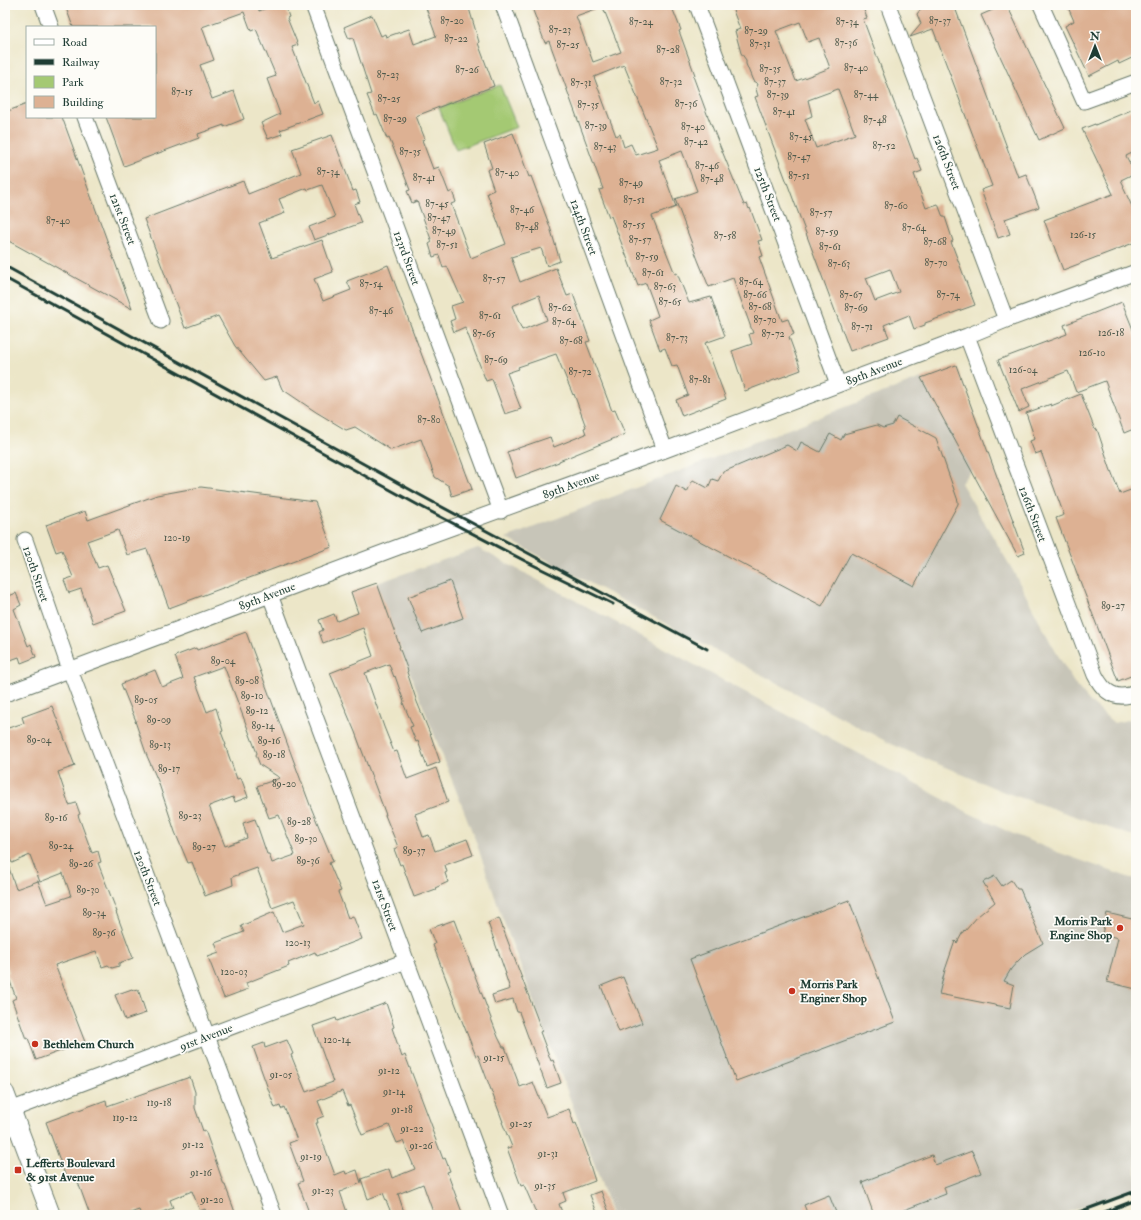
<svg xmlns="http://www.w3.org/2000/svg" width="1141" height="1220" font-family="'IM FELL Double Pica',serif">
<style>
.industrial{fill:#c7c5b8}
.green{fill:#a4c973;stroke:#628354}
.building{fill:#ddb193;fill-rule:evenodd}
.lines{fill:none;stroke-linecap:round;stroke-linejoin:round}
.minor-casing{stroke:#677868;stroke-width:17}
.tertiary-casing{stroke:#677868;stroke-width:20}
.minor{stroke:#fff;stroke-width:15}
.tertiary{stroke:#fff;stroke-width:18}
.rail{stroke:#1f3d34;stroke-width:3}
.poi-dot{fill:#c8321e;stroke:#fdfcf7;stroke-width:1.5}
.labels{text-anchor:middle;stroke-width:3.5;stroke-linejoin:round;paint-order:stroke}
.number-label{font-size:10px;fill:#4e5a4c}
.street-label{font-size:12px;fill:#1f3d34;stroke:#fdfcf7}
.poi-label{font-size:12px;font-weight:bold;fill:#1f3d34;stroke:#fdfcf7;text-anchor:start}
</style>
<rect width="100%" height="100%" fill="#fdfcf7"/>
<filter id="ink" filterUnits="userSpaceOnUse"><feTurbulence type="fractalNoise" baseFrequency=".025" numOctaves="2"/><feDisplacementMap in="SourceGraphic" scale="8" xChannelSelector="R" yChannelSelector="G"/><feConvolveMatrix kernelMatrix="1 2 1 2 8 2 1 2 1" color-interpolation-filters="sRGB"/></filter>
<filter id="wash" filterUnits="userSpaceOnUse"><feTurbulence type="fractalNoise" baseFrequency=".012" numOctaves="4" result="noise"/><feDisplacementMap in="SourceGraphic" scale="16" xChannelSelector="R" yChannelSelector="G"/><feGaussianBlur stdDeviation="0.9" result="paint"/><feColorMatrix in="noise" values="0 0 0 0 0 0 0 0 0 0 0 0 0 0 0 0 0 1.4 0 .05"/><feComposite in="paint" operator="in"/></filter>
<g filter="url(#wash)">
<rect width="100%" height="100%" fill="#ece6c8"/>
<!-- industrial -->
<path class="industrial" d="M921,378L972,469L961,483L1012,569L1052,645L1074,683L1091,703L1114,723L1136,718V837L1004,792L891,744L506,538Z
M478,548L969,813L1011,833L1057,852L1136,880V1188L1060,1215H611L604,1191L582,1131L502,917L475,839L400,647L377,583Z"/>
<!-- green -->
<path class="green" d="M500,85L517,127L456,150L439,108Z"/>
<g id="blocks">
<!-- building -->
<path class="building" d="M65,5H258L259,11L275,5H285L289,17L287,18L298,45L292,47L314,103L318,101L323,114L280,130L282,134L268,139L261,123L280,114L267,79L276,76L256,29L251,31L244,12L202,27L214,60L200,65L212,99L234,91L244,119L224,127V125L198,134L199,138L124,166L106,117H155V27H73Z
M425,5H468L479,42L478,43L494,86L416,116L425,139L422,140L433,169L439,167L449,193L452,191L456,202L451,204L471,258L506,244L487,193L494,190L487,170L492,168L484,144L513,133L529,177L531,176L550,227L560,261L547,266L541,248L511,257L520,282L556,268L567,296L573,294L590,341L586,342L612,411L615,410L625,434L559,461V462L516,478L507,452L550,437L554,447L586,434L584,428L586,427L574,394L573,395L556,354L518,367L519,369L507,373L521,409L505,414L492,379L486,381L465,327L454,332L450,321L455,319L451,306L463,302L447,266L443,268L439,255L433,257L429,244L432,242L417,201L412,203L407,191L410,190L400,164L389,138L387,139L377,114L375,115L367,95L371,94L353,38L349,39L344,27L372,15L381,36L385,34L386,37L409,29L414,44L436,36ZM539,295L547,320L522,330L512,306Z
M531,5H601V7L576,16L593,62L621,52L602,5H671L681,30L679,31L695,75L693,76L707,114L744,205L747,204L749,209L750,208L762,240L758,241L763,256L759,257L782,321L788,319L794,334L789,337L801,370L745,391L732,351L752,344L749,334L753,333L733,278L709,287L698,260L675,199L697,191L682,151L659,160L676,207L652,216L675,274L677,273L689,303L711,297L725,336L705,343L726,399L682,416L676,400L688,395L677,365L672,366L665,348L660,350L649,320L658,316L652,299L646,283L638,286L611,216L609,217L603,201L599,190L603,189L559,68L549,41L545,43ZM624,65L658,148L636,155L631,144L624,147L620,134L616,136L594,77Z
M731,5H862L867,18L863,19L915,159L917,158L922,171L914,174L926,208L938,204L943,217H945L953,241L951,242L975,305L925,323V325L914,329L909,315L884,325L889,337L850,351L755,97L758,96L756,89L758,84L753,81L746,64V60L741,53L735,31L740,29ZM800,22L808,42L819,38L830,68L796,81L776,31ZM838,89L855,134L816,148L805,119L812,116L808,100ZM890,269L899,292L875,301L866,278Z
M924,5H954L1018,177L1026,174L1039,207L1005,219L1010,234L998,238L981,190L992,186L933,29L910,37L921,24L917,14Z
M1004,5H1007L1065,128L1039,140L981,15Z
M1067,5H1136V56L1119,64L1118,61L1089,76L1065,26L1074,21Z
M27,104V117H62L132,309L5,239V112Z
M1136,108V151L1126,156L1135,173L1121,180L1124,186L1123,187L1136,215V242L1063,270L1044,220L1113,194L1082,129L1095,124V125Z
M332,135L353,191L356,190L360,202L354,204L361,223L314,240L309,227L335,217L322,185L308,190L307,188L279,199L285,213L259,223L272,258L322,240L333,272L314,279L323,301L351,290L347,281L388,265L472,489L452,496L449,486L435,477L421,439L391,450L355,427L346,430L316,412L282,389L277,377L264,381L235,346L218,316L185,328L144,219L243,181L248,194L301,173L292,149Z
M1122,302L1136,337V428L1124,433L1105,381L1076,392L1068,371L1022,389L1029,407L1019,412L998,360L1067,334L1064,325Z
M956,365L1025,553L1018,556L921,378Z
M1081,394L1095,430L1097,429L1110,468L1120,494L1136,488V674L1118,681L1056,518L1064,515L1041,452L1035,454L1030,441L1035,439L1026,413L1051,404V406Z
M897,417L936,438L958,501V504L914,586L851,553L822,606L660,520L676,486L687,492L693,480L708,488L712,479L718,481L723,472L787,445L797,451L801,442L820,452L830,434L841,440L844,434L877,425L883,428L893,425Z
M201,487L315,502L332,547L169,608L147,549L127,555L118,530L87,541L98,568L107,565L126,611L93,623L81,589L69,593L64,580L73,577L62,550L56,552L46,525L85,511L88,520L157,495Z
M450,581L463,618L422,633L408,597Z
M377,583L400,647H399L408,671L407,672L417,702L431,736L440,762L427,767L418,741L416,742L410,727L413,726L403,703L404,702L395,676L394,677L389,664L365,673L384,727L394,752L397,751L407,779L436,768L448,802L415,814L423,837L429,835L435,851L467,839L473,855L445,865L447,872L445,873L448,882L435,888L436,889L414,897L402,864L400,865L394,849L398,847L385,815H386L355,732L330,673L373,656L363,628L323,643L319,632L323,630L319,620L334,614L337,621L358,613L351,592Z
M5,589L9,596L16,593L21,605L14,609L28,646L31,644L36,657L21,663L19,657L5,662Z
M246,632L310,805L333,861L329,863L341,891L338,892L348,918L353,916L362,939L317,956L315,952L288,963L289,966L246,983L248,989L224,998L208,957L219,953L215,943L244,932L241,926L274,912L282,932L304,924L294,900L272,908L257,868L232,877L233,885L205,896L192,862L188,863L175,832L158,781L147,756L135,721H136L121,684L155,670L162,687L183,679L175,656L196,648L197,650ZM224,666L257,753L256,755L260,765L280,778L257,786L269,818L279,815L295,855L272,863L269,854H267L255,819L243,823L247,838L225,846L209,806L233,797L235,802L248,797L241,778L237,779L225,745H226L221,732L223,731L216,708L207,712L194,677Z
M52,706L75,766L58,772L69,805L76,803L80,814L78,815L92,853L98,851L101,862L98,863L117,912H116L133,958L119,963V966L112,968L108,965L102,967L96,951L55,965L85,1042L36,1060L28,1038L26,1039L12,1000L16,998L7,973L9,972L5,961V862H7L16,889L38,881L47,904L71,896L63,873L40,882L30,855L12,863L5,847V729L24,723L22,717Z
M995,876L1002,886L1011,880L1017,889H1020L1043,943L1025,954L1018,961L1011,969L1004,981L1014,985L1010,1008L939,994L945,970L955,941L957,943L964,930L965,931L978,916L995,902L983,882Z
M849,900L895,1022L736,1081L690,959Z
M1107,913L1136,920V989L1107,982L1118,938L1102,934Z
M499,918L542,1031L540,1032L551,1061L553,1060L561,1083L547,1088L519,1012H517L513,999L495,1004L492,995L510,989L505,974H506L488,923Z
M454,920L498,1037L503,1047H505L520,1087L533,1082L547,1117L569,1109L574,1124L576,1123L589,1158L588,1159L595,1181L563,1193L566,1201L559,1204L563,1215H537L524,1185L521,1186L507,1148L512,1147L502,1122H503L478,1055L476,1056L462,1021L433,945L435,944L429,929Z
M623,977L642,1023L619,1032L601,986Z
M132,989L133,990L138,989L146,1013L125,1020L115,995Z
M386,1003L394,1027L392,1028L402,1057L405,1055L433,1129L432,1130L443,1159L445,1158L450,1171L447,1172L463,1215H434L423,1184L398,1194L405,1215H392L383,1193L368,1199L361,1179L389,1169L392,1178L415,1169L403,1141L397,1143L389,1125L362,1135L350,1105L348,1106L342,1091L318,1101L324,1116L317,1119L318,1123H316L335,1175L345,1171L346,1174L357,1170L361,1183L340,1192L348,1215H310L298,1183L303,1181L289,1143L297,1140L284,1107L281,1109L280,1106L275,1108L253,1047L264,1043L265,1048L287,1040L293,1054L291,1055L306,1092L333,1082L313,1026L336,1018L337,1021Z
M190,1077L195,1092V1108L203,1131L205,1130L224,1185H225L236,1215H211L209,1211L206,1212L205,1209L200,1211L192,1191L170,1200L173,1208L154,1215H141L139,1210L124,1215H90L76,1177L67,1180L46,1122L106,1100L107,1106Z
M972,1151L981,1173L944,1187L946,1194L891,1215H874L862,1182L932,1155L935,1165Z
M601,1191L610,1215H598L590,1195Z
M829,1195L837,1215H808L804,1205Z"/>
</g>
</g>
<g filter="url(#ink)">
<use href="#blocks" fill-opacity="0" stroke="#677868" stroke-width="1"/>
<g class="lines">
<defs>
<path id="minor" d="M43,5L51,27
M313,5L501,511
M503,5L665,450
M697,5L838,384
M888,5L1006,320
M1041,5L1084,101L1136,82
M85,117L161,321
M967,336L1095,675C1104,693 1116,701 1136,693
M25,540L70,670L274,1215
M270,595L501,1215
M5,694L401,546L665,450L967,336L1006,320L1136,272
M5,1112L406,961"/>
<path id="tertiary" d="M5,1093L51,1215"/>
</defs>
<!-- minor casing -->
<use href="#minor" class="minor-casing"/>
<!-- tertiary casing -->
<use href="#tertiary" class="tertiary-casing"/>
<!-- minor -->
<use href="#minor" class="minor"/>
<!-- tertiary -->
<use href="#tertiary" class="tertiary"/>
<!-- rail -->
<path class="rail" d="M5,266L429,500L707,649
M5,278L418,505L527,562L613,604
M1071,1215L1136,1191
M1097,1215L1136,1200"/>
</g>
</g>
<!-- markers -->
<g class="poi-dot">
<circle cx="1120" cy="928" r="4"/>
<circle cx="792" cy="991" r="4"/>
<circle cx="35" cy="1044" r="4"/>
<rect x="14" y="1166" width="8" height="8" rx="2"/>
</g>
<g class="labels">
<!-- number labels -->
<g class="number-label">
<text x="452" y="24">87-20</text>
<text x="940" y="24">87-37</text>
<text x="641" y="25">87-24</text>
<text x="847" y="25">87-34</text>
<text x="560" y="33">87-23</text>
<text x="756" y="34">87-29</text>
<text x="456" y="42">87-22</text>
<text x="846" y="46">87-36</text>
<text x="760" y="47">87-31</text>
<text x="568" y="48">87-25</text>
<text x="668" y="53">87-28</text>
<text x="856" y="71">87-40</text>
<text x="770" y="72">87-35</text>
<text x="467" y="73">87-26</text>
<text x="388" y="78">87-23</text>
<text x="671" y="85">87-32</text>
<text x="775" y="85">87-37</text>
<text x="581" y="86">87-31</text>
<text x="182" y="95">87-15</text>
<text x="778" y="98">87-39</text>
<text x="866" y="98">87-44</text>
<text x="389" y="102">87-25</text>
<text x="686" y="107">87-36</text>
<text x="588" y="108">87-35</text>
<text x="784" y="115">87-41</text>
<text x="395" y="122">87-29</text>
<text x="875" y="123">87-48</text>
<text x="596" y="129">87-39</text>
<text x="693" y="130">87-40</text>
<text x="801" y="140">87-45</text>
<text x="696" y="145">87-42</text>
<text x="884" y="149">87-52</text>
<text x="605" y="150">87-43</text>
<text x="410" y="155">87-35</text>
<text x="799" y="160">87-47</text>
<text x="707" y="169">87-46</text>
<text x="328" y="175">87-34</text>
<text x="507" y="176">87-40</text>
<text x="799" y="179">87-51</text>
<text x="424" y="181">87-41</text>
<text x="712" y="182">87-48</text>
<text x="631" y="186">87-49</text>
<text x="634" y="203">87-51</text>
<text x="437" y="207">87-45</text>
<text x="896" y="209">87-60</text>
<text x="522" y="213">87-46</text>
<text x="821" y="216">87-57</text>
<text x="439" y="221">87-47</text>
<text x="58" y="224">87-40</text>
<text x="634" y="228">87-55</text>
<text x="527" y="230">87-48</text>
<text x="914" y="231">87-64</text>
<text x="444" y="234">87-49</text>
<text x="827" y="235">87-59</text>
<text x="1083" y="238">126-15</text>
<text x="725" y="239">87-58</text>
<text x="640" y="243">87-57</text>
<text x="935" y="245">87-68</text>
<text x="447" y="248">87-51</text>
<text x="830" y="250">87-61</text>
<text x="647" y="260">87-59</text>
<text x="936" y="266">87-70</text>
<text x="839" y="267">87-63</text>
<text x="653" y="276">87-61</text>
<text x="494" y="282">87-57</text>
<text x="751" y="285">87-64</text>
<text x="371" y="287">87-54</text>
<text x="665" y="290">87-63</text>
<text x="755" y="298">87-66</text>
<text x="851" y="298">87-67</text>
<text x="948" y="298">87-74</text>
<text x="670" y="305">87-65</text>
<text x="760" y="310">87-68</text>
<text x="560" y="311">87-62</text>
<text x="856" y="311">87-69</text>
<text x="381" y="314">87-46</text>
<text x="490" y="319">87-61</text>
<text x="765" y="323">87-70</text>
<text x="564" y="325">87-64</text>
<text x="862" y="330">87-71</text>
<text x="1111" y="336">126-18</text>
<text x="484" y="337">87-65</text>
<text x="773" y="337">87-72</text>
<text x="677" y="341">87-73</text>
<text x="571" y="344">87-68</text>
<text x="1092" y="356">126-10</text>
<text x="496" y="363">87-69</text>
<text x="1023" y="373">126-04</text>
<text x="580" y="375">87-72</text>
<text x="700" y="383">87-81</text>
<text x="429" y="423">87-80</text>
<text x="177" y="541">120-19</text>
<text x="1113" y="609">89-27</text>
<text x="223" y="664">89-04</text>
<text x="247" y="684">89-08</text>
<text x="252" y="699">89-10</text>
<text x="146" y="703">89-05</text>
<text x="257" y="714">89-12</text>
<text x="159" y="723">89-09</text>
<text x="263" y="729">89-14</text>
<text x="39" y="743">89-04</text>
<text x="269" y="744">89-16</text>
<text x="160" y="748">89-13</text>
<text x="274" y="758">89-18</text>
<text x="169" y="772">89-17</text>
<text x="284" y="787">89-20</text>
<text x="190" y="819">89-23</text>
<text x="56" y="821">89-16</text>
<text x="299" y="825">89-28</text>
<text x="306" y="842">89-30</text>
<text x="61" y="849">89-24</text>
<text x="204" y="850">89-27</text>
<text x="414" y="854">89-37</text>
<text x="308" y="864">89-36</text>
<text x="81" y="867">89-26</text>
<text x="88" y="893">89-30</text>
<text x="94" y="916">89-34</text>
<text x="104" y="936">89-36</text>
<text x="298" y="946">120-13</text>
<text x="234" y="975">120-03</text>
<text x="337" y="1043">120-14</text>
<text x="494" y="1061">91-15</text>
<text x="389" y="1074">91-12</text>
<text x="281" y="1078">91-05</text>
<text x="394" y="1095">91-14</text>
<text x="159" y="1106">119-18</text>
<text x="402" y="1113">91-18</text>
<text x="125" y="1121">119-12</text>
<text x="521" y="1127">91-25</text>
<text x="412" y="1132">91-22</text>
<text x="193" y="1148">91-12</text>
<text x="421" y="1149">91-26</text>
<text x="548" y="1157">91-31</text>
<text x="311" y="1160">91-19</text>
<text x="201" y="1176">91-16</text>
<text x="545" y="1189">91-35</text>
<text x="323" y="1194">91-23</text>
<text x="212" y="1203">91-20</text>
</g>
<!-- street labels -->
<g class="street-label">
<text transform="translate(947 162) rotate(69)" y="4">126th Street</text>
<text transform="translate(768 194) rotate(69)" y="4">125th Street</text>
<text transform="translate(123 219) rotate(69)" y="4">121st Street</text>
<text transform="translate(584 227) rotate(70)" y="4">124th Street</text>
<text transform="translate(407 258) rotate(70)" y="4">123rd Street</text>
<text transform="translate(874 371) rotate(-21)" y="4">89th Avenue</text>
<text transform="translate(571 485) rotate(-20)" y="4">89th Avenue</text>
<text transform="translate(1033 514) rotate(69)" y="4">126th Street</text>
<text transform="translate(36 574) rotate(71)" y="4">120th Street</text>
<text transform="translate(267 596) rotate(-21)" y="4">89th Avenue</text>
<text transform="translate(148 878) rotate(69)" y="4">120th Street</text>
<text transform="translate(385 905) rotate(70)" y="4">121st Street</text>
<text transform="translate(206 1037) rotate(-21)" y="4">91st Avenue</text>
</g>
<!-- poi labels -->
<g class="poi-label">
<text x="1112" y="925" text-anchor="end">Morris Park<tspan x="1112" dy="14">Engine Shop</tspan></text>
<text x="800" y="988">Morris Park<tspan x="800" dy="14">Enginer Shop</tspan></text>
<text x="43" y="1048">Bethlehem Church</text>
<text x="26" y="1167">Lefferts Boulevard<tspan x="26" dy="14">&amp; 91st Avenue</tspan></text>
</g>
</g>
<!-- margin -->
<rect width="1141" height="1220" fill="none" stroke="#fdfcf7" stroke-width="20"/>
<!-- legend -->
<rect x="26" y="26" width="130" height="92" fill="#fdfcf7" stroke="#a4b0a9"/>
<rect x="34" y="39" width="20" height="6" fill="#ffffff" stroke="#a4b0a9"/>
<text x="62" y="46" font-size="12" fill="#1f3d34">Road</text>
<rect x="34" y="59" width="20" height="6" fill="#1f3d34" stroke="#a4b0a9"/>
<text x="62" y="66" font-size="12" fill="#1f3d34">Railway</text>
<rect x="34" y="76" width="20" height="12" fill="#a4c973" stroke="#a4b0a9"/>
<text x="62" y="86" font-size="12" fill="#1f3d34">Park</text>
<rect x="34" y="96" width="20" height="12" fill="#ddb193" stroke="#a4b0a9"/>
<text x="62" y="106" font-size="12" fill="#1f3d34">Building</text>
<!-- north arrow -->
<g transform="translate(1095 46)" stroke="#fdfcf7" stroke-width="3" paint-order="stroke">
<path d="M0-3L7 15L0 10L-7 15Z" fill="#1f3d34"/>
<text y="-6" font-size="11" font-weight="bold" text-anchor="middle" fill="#1f3d34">N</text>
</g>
</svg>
